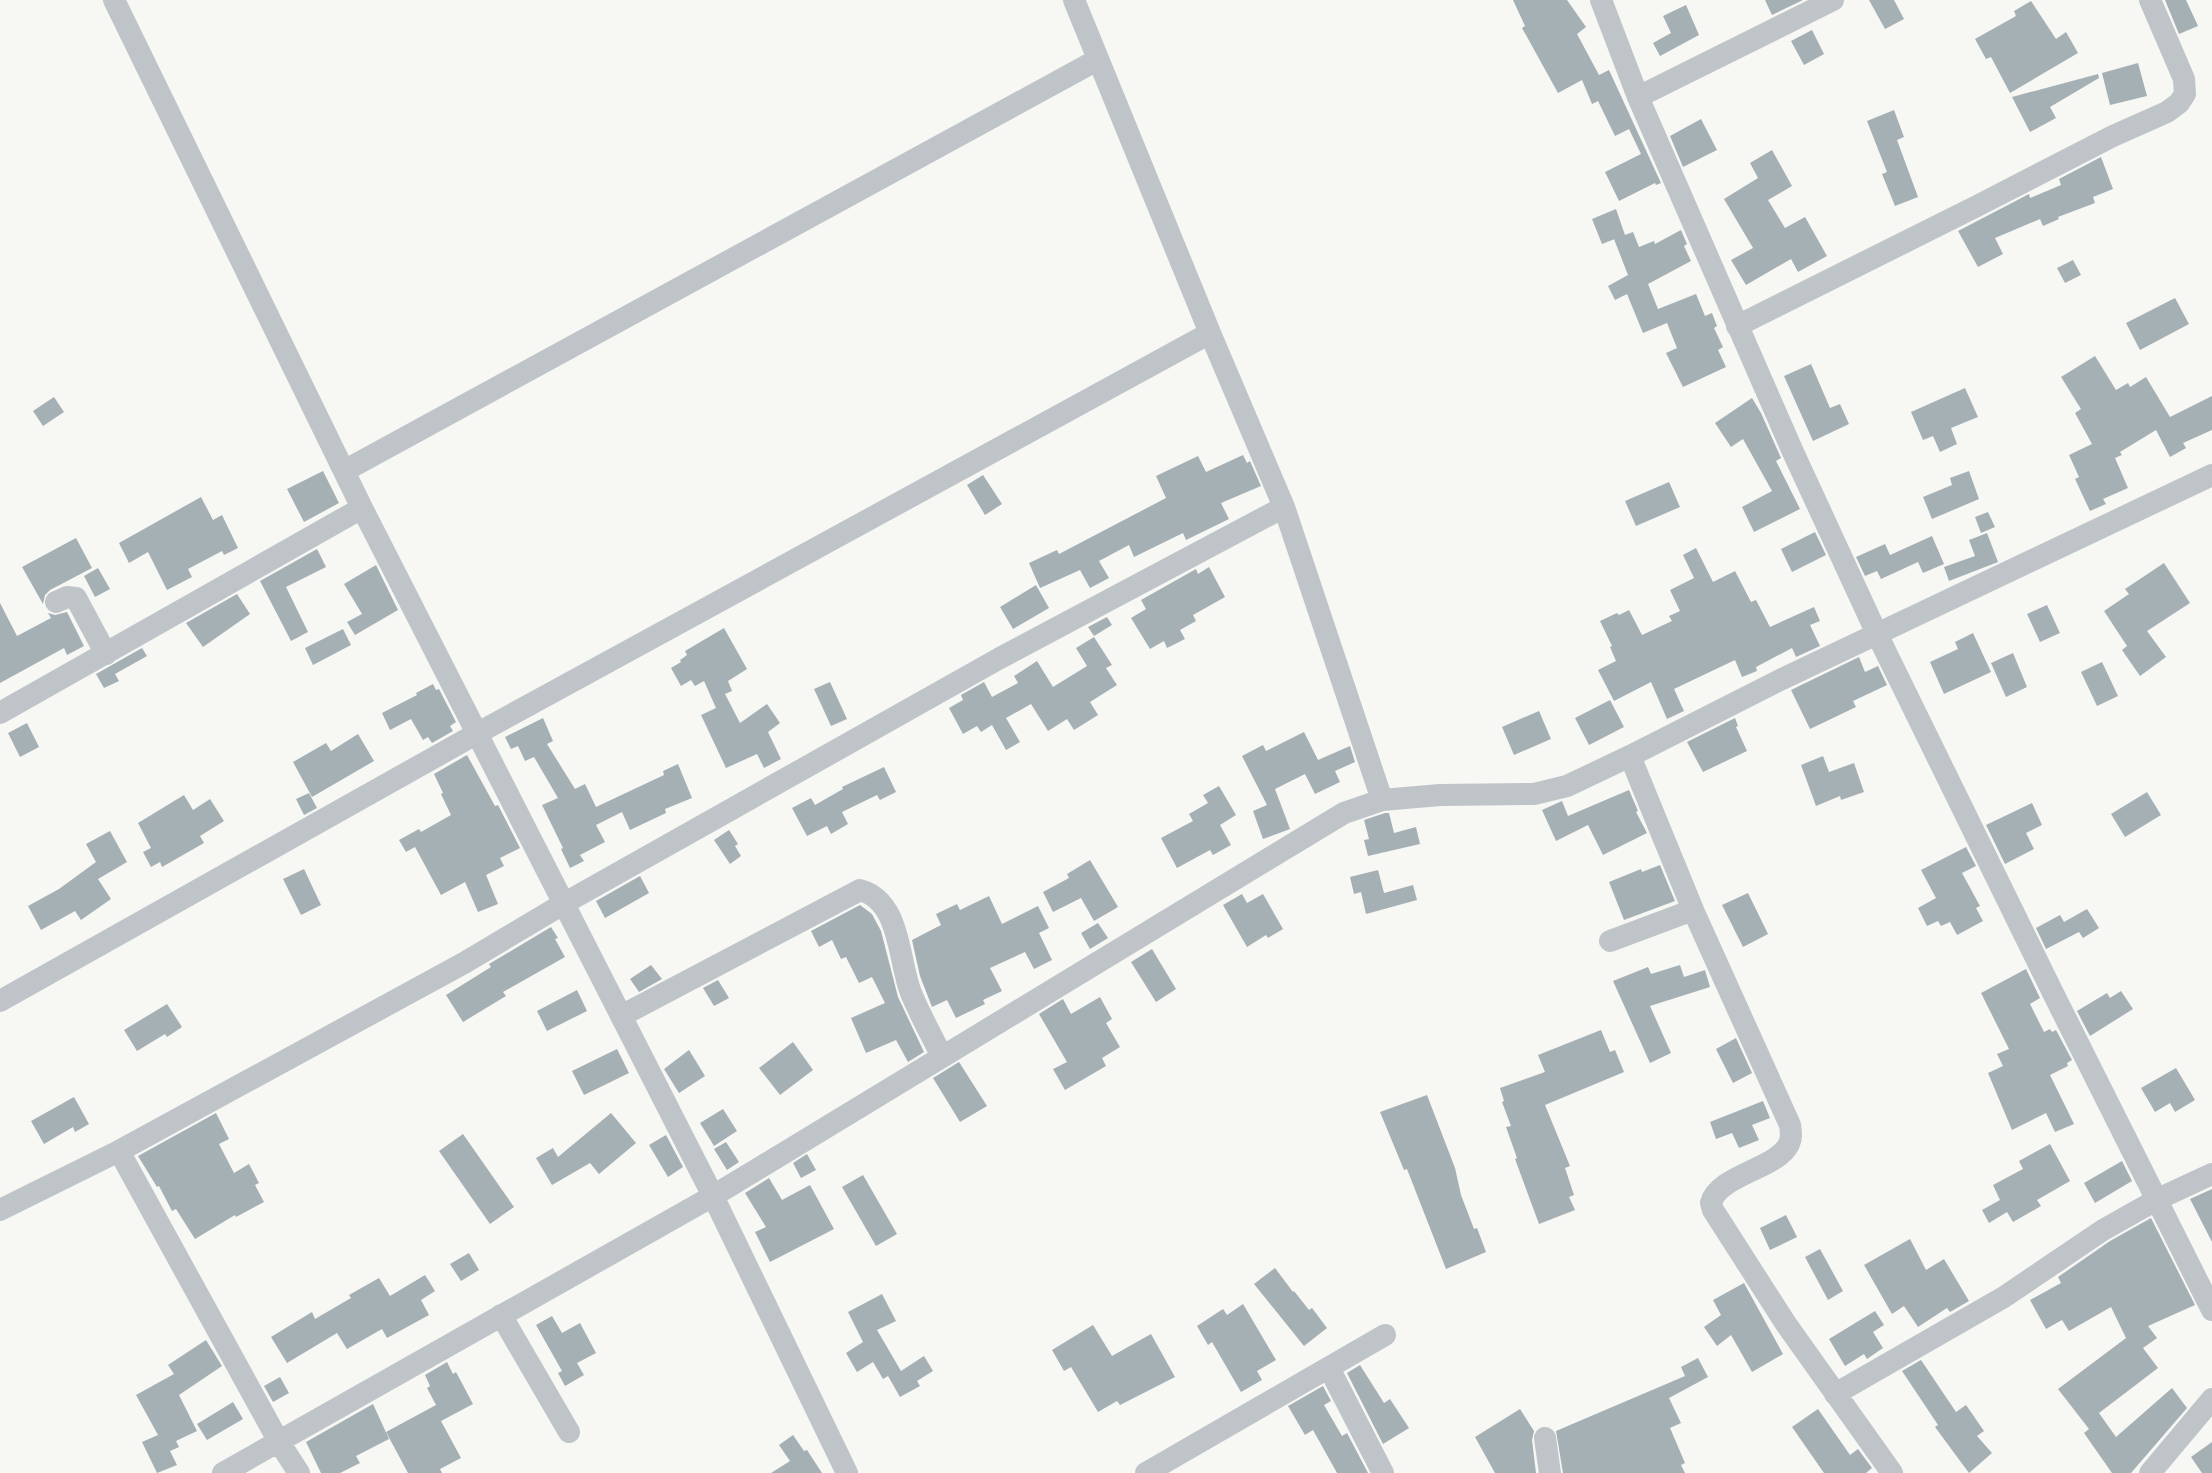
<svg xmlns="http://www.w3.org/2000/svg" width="2212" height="1473" font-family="Raleway,sans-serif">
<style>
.building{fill:#a5b0b4}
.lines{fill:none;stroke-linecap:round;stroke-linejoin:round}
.minor{stroke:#bec4c7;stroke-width:22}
</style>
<rect width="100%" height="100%" fill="#f7f7f4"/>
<!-- building -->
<path class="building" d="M1513,0H1567L1586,27L1577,34L1599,75L1609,70L1661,183L1656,185L1655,183L1619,201L1605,172L1641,154L1629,129L1615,136L1598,101L1592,104L1582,80L1558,93L1522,28L1525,26Z
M1765,0H1803L1772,15Z
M1869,0H1894L1904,19L1885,29Z
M2165,0H2186L2198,26L2179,34Z
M2031,1L2056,39L2066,32L2078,53L2010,93L1991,57L1986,59L1975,39L2016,16L2014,11Z
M1686,5L1699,35L1660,56L1653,43L1671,33L1663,16Z
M1812,30L1824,54L1804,65L1791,41Z
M2138,63L2147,96L2110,105L2102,73Z
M2098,74L2099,78L2050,107L2056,118L2030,132L2012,97Z
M1894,110L1904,137L1897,140L1918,197L1895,206L1882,174L1887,172L1867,121Z
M1701,119L1717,150L1683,167L1670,136Z
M1772,150L1792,186L1768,200L1785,228L1805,217L1827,256L1798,272L1791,259L1746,285L1731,260L1753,248L1724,199L1758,178L1750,163Z
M2101,157L2113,189L2093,197L2095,203L2058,217L2059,219L2043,226L2040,219L1995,238L2003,254L1978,267L1958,231L2029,194L2030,198L2061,185L2059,179Z
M1616,209L1625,235L1602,244L1592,219Z
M1681,230L1687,244L1684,246L1691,261L1648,284L1658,309L1696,294L1705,316L1712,313L1717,326L1714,328L1723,347L1718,350L1726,367L1683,387L1666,353L1677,348L1667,323L1643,333L1627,294L1615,300L1608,286L1628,275L1614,239L1633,232L1639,247L1654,241L1655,244Z
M2073,260L2081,275L2065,283L2057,268Z
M2175,298L2189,324L2140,350L2126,323Z
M2095,356L2116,390L2128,383L2130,387L2146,377L2170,417L2212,396V430L2183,443L2186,448L2170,457L2156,430L2120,452L2122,455L2115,458L2128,488L2103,499L2106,504L2090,511L2075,479L2079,477L2069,455L2092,444L2075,413L2081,409L2061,377Z
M1811,364L1830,408L1840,404L1849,424L1813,441L1784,376Z
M1965,388L1978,417L1951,428L1957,444L1940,452L1933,436L1923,440L1911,412Z
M54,397L64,412L43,426L33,411Z
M1752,398L1761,413L1781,458L1776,461L1800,509L1754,532L1742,507L1772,491L1743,439L1731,447L1715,423Z
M1243,455L1247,463L1250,461L1261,486L1221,503L1229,519L1186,540L1183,533L1134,557L1129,545L1099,561L1109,578L1090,588L1080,570L1040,588L1029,563L1057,550L1059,554L1166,498L1156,476L1198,456L1206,472Z
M323,471L339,503L304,522L287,489Z
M1969,471L1979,499L1932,519L1923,497L1952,485L1950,478Z
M983,475L1002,504L985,515L967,485Z
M1669,482L1680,507L1636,526L1625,501Z
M201,497L213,520L222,515L238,548L224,555L222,551L188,569L192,577L167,590L148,552L129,563L119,543Z
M1988,512L1995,527L1981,533L1975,517Z
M1815,532L1826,555L1792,572L1781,549Z
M1987,533L1998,562L1949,581L1944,567L1975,556L1969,540Z
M1932,536L1944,564L1923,573L1918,562L1881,579L1877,571L1865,576L1856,557L1885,544L1890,555Z
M76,538L92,568L50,590L45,595L43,604L22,567Z
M1696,548L1713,582L1735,571L1751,602L1756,600L1770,627L1814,607L1820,621L1810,625L1820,646L1796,657L1792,648L1756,667L1757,671L1742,677L1735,660L1674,689L1684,711L1667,719L1651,682L1614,701L1598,670L1616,661L1610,647L1612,646L1600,621L1617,613L1619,615L1629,610L1642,635L1672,621L1669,616L1680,611L1670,590L1694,578L1683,555Z
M317,549L326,567L286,587L308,632L291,641L260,581Z
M2164,563L2190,603L2147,631L2166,657L2140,676L2122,650L2127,646L2104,611L2129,594L2125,589Z
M376,565L398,610L355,635L347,622L362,614L344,584Z
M1209,567L1225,597L1193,615L1196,621L1180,630L1185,639L1167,648L1164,641L1150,649L1131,618L1146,609L1141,600L1196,569L1198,574Z
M98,568L110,589L95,597L84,576Z
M1036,585L1049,608L1013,629L1000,607Z
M237,594L250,614L203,647L186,623Z
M0,603L17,636L51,618L48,613L55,615L67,612L84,646L67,655L64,648L0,683Z
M2047,605L2060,633L2040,642L2027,614Z
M1107,617L1112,625L1094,636L1088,627Z
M724,628L747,669L728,681L732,691L725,694L740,723L767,704L780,723L768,732L781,759L764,768L757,754L726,768L701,715L716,708L704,681L695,686L691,680L681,686L671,668L681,662L680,660L687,655L685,651Z
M343,629L351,645L313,665L305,648Z
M1973,633L1991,672L1944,694L1930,662L1958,649L1955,642Z
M1094,637L1112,665L1106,668L1117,685L1090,702L1098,715L1074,730L1067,719L1048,731L1031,704L1006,718L1020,742L1006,750L992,725L981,732L977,726L963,734L949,708L963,700L961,695L984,682L992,697L1018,683L1014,676L1037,661L1053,687L1087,666L1076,648Z
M142,648L147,656L115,674L119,681L104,688L96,674Z
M2013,653L2027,687L2006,697L1991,663Z
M1859,657L1865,672L1878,666L1887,685L1853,701L1856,707L1810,729L1791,690Z
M2102,662L2118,696L2097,706L2081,672Z
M830,682L847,719L831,726L814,689Z
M433,684L436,690L439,689L456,722L450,726L453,731L432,743L428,737L423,740L411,719L390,730L382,713L417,695L416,693Z
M1610,700L1624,727L1589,745L1575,718Z
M1539,711L1551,739L1514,755L1502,727Z
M543,718L553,741L547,744L575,789L585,784L596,807L664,775L663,771L678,764L692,798L665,809L666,813L630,830L622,812L596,825L605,842L580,855L584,861L570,868L561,849L563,848L542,805L558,798L534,757L525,761L518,746L511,749L505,737Z
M1735,718L1738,726L1736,727L1747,751L1703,772L1687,742Z
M27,723L39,747L20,757L8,733Z
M1304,732L1318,760L1350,746L1355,762L1335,771L1340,782L1315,794L1305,774L1275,789L1290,829L1263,839L1253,811L1267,805L1242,756L1263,745L1266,751Z
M358,734L374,761L312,797L293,762L326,743L331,751Z
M467,755L495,806L498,805L520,848L500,858L504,866L486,875L498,904L478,912L465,882L441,895L415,847L406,852L399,840L419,829L421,832L451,815L441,794L443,793L434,774Z
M1823,756L1829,772L1854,763L1864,792L1841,800L1840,796L1816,806L1801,765Z
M884,767L896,792L880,800L877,795L842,812L848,824L831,834L827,826L807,836L792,808L811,798L815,805L843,789L842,787Z
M1219,786L1236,815L1220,825L1231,845L1213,855L1210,850L1177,868L1161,838L1193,821L1189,814L1208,803L1203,795Z
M1629,790L1638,811L1636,812L1647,833L1603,855L1588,825L1556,841L1542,810L1562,801L1568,816Z
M2147,792L2161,815L2125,837L2111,814Z
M309,793L317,808L304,815L296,799Z
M184,795L193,810L210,799L224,821L200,836L204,843L162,867L160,862L151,867L143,852L151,848L138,823Z
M2032,803L2042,825L2026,833L2034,849L2005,864L1986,825Z
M1385,813H1389L1394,833L1416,827L1420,844L1368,856L1364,840L1369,839L1364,820Z
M729,830L738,844L735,846L741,856L730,864L714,840Z
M110,831L127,862L98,879L111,899L81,920L75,911L41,930L28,906L59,889L96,862L86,844Z
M1966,847L1976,866L1962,873L1980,906L1976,908L1983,921L1957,935L1950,922L1941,926L1938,921L1927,926L1918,908L1936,898L1921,870Z
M1090,860L1118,907L1094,921L1081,898L1053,912L1043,892L1069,878L1067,874Z
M1660,865L1675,901L1624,920L1609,882L1641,869L1642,872Z
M304,869L321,905L301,915L283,879Z
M1378,870L1384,893L1413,885L1417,900L1366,914L1361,892L1354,894L1350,877Z
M640,876L649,893L605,918L596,901Z
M1748,893L1768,934L1743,947L1722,905Z
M1242,894L1247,903L1263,894L1283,929L1268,938L1266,935L1247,947L1223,905Z
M989,896L1002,924L1038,906L1049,928L1039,933L1052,960L1034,969L1025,952L990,968L1002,991L983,1000L985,1004L956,1018L947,1000L932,1007L920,976L912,940L941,925L936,914L957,904L960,910Z
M860,905L872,914L881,931L898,997L924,1052L908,1062L896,1040L866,1053L851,1018L885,1003L872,977L859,983L846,957L841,959L832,940L819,947L811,931Z
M2087,909L2099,928L2083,938L2079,932L2046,949L2036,928L2060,915L2064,922Z
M1098,923L1108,938L1090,949L1081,933Z
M551,927L558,938L555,939L565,957L503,992L506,996L463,1022L446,995L491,967L489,964Z
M1152,949L1176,989L1156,1002L1131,962Z
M651,965L662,979L639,992L630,979Z
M1680,965L1684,977L1705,970L1710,987L1650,1006L1671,1053L1650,1063L1613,981L1648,967L1651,974Z
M2026,969L2040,998L2030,1004L2044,1032L2050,1029L2052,1032L2056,1030L2072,1060L2067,1063L2068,1066L2050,1075L2074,1124L2055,1132L2046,1113L2012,1130L1988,1073L2003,1066L1997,1054L2009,1049L1981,993Z
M718,980L729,998L714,1006L703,988Z
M577,990L587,1011L547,1031L537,1011Z
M2121,991L2133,1009L2090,1036L2077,1011L2107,993L2110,998Z
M1100,997L1112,1019L1106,1023L1120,1047L1102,1058L1106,1066L1065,1090L1053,1069L1067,1062L1039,1014L1063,999L1071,1014Z
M167,1004L182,1027L167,1037L165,1034L137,1051L124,1030Z
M1601,1030L1610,1052L1615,1050L1624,1072L1545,1105L1570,1166L1565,1168L1574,1195L1569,1197L1575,1210L1539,1224L1515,1159L1517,1158L1506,1127L1511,1126L1502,1102L1504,1101L1500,1088L1545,1072L1538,1055Z
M1736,1038L1752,1073L1733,1083L1716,1049Z
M793,1042L813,1070L780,1095L759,1068Z
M617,1049L629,1073L584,1095L572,1071Z
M689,1050L705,1076L679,1093L664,1069Z
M959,1062L987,1106L960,1122L933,1078Z
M2176,1068L2195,1100L2175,1112L2170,1103L2155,1112L2141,1088Z
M1427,1095L1455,1168L1461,1195L1474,1229L1477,1228L1486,1252L1446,1269L1407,1169L1404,1170L1380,1112Z
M74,1097L89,1124L75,1132L73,1127L44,1144L31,1121Z
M1763,1101L1770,1118L1752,1125L1759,1140L1739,1148L1732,1133L1716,1139L1710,1122Z
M723,1109L737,1131L714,1146L700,1123Z
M216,1113L229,1139L219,1144L234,1173L249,1164L259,1183L255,1185L264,1202L236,1217L235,1215L195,1239L176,1209L172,1211L159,1186L157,1187L138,1156Z
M611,1113L636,1143L599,1174L590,1163L552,1185L536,1158L553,1148L558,1157Z
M463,1134L514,1207L490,1224L439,1151Z
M666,1135L683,1167L668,1177L649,1145Z
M726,1142L739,1162L727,1170L714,1149Z
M2050,1144L2070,1181L2037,1200L2041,1206L2013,1222L2007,1212L1989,1223L1982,1210L2000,1200L1993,1185L2023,1169L2019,1161Z
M807,1154L816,1170L801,1178L793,1163Z
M2122,1161L2132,1181L2095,1203L2084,1183Z
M863,1175L897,1234L876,1246L842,1187Z
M769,1178L782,1200L810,1185L834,1229L770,1262L755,1232L766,1227L745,1193Z
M2212,1189V1242L2190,1199Z
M1786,1215L1797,1237L1770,1250L1760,1228Z
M2151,1218L2195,1305L2148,1326L2157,1338L2143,1348L2158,1368L2099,1413L2116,1437L2172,1388L2187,1408L2131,1473H2112L2084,1433L2089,1429L2058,1389L2126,1338L2111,1307L2069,1331L2062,1320L2046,1329L2030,1300L2061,1283L2058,1277L2110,1241Z
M1910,1239L1926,1270L1944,1259L1969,1301L1950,1312L1947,1308L1918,1327L1904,1306L1892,1314L1864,1265Z
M1820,1249L1843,1291L1828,1300L1805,1257Z
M469,1253L479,1270L461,1281L450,1264Z
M1275,1268L1293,1292L1294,1291L1309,1310L1312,1308L1327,1328L1304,1346L1254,1284Z
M425,1275L435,1291L421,1300L429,1315L387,1338L382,1329L347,1349L337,1333L287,1363L271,1337L312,1312L315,1319L351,1298L349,1295L379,1278L390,1296Z
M1744,1283L1783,1354L1752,1372L1731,1335L1717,1346L1704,1327L1721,1315L1713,1300Z
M882,1294L896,1321L877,1330L901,1371L924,1356L933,1371L917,1381L920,1386L900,1397L888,1376L883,1379L873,1362L857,1372L846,1353L863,1342L848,1312Z
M1243,1304L1276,1360L1257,1371L1262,1380L1241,1392L1212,1342L1208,1345L1197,1326L1223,1309L1227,1315Z
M1875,1311L1884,1325L1873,1332L1883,1348L1867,1359L1864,1354L1845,1366L1829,1339Z
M552,1316L562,1333L580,1323L596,1353L577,1363L584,1375L565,1386L558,1373L562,1371L536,1325Z
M1093,1325L1112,1356L1151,1334L1175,1377L1120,1405L1117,1401L1098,1412L1071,1367L1064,1371L1052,1350Z
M206,1340L222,1366L179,1395L197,1431L176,1441L179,1447L170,1451L177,1465L157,1473L142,1442L158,1435L136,1395L174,1374L168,1365Z
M1698,1358L1708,1377L1669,1398L1681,1423L1670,1428L1685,1463L1681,1465L1685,1473H1563L1556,1431L1685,1376L1681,1367Z
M1921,1360L1956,1412L1966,1405L1984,1431L1977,1436L1992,1453L1969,1473L1935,1427L1938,1425L1902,1371Z
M447,1362L453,1374L456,1372L473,1404L441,1421L461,1458L440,1469L442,1473H408L386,1432L436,1405L427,1388L430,1386L425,1375Z
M1360,1365L1384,1403L1390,1399L1409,1428L1383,1444L1347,1373Z
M280,1377L289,1393L273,1402L264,1386Z
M1323,1386L1331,1401L1324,1405L1342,1436L1347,1433L1368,1473H1337L1313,1430L1305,1435L1288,1406Z
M233,1402L243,1419L207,1440L197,1424Z
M373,1404L389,1439L356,1456L360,1463L340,1473H321L306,1442Z
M1520,1409L1534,1431L1532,1440L1536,1473H1495L1475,1437Z
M1818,1409L1850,1455L1858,1449L1872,1468L1866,1473H1824L1792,1427Z
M793,1435L804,1451L807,1450L822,1473H771L790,1461L779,1445Z
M2212,1442V1473H2202L2191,1457Z"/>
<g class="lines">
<!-- minor -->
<path class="minor" d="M114,0L362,508L713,1196L847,1473
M1601,0L1638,97L1793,452L1877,634L2054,995L2212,1310
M1638,97L1833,0
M1737,326L1977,206L2113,136L2167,112L2179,103L2185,94L2184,79L2150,0
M1210,333L1284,507L1382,800
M344,471L1097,60
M56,602L67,597L76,598L106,654
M0,713L362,508
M1693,910L1790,1125C1791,1132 1792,1138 1789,1144C1777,1169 1718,1175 1711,1203L1713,1210L1786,1324L1892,1473
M1610,941L1693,910L1630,756
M0,1001L476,734L1210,333L1074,0
M621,1016L860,890C901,901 898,960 911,993C920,1015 932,1036 942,1057
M119,1151L279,1442L299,1473
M0,1210L119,1151L464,963L563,904L1000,658L1284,507
M501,1315L569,1432
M1329,1368L1383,1473
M1835,1394L2004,1297L2103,1230L2158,1199L2212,1174
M1545,1438L1550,1473
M223,1473L713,1196L1344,813L1382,800L1440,795L1534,794L1567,786L1630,756L1782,679L2212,475
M1146,1473L1385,1335
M2150,1473L2212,1399"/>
</g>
</svg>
